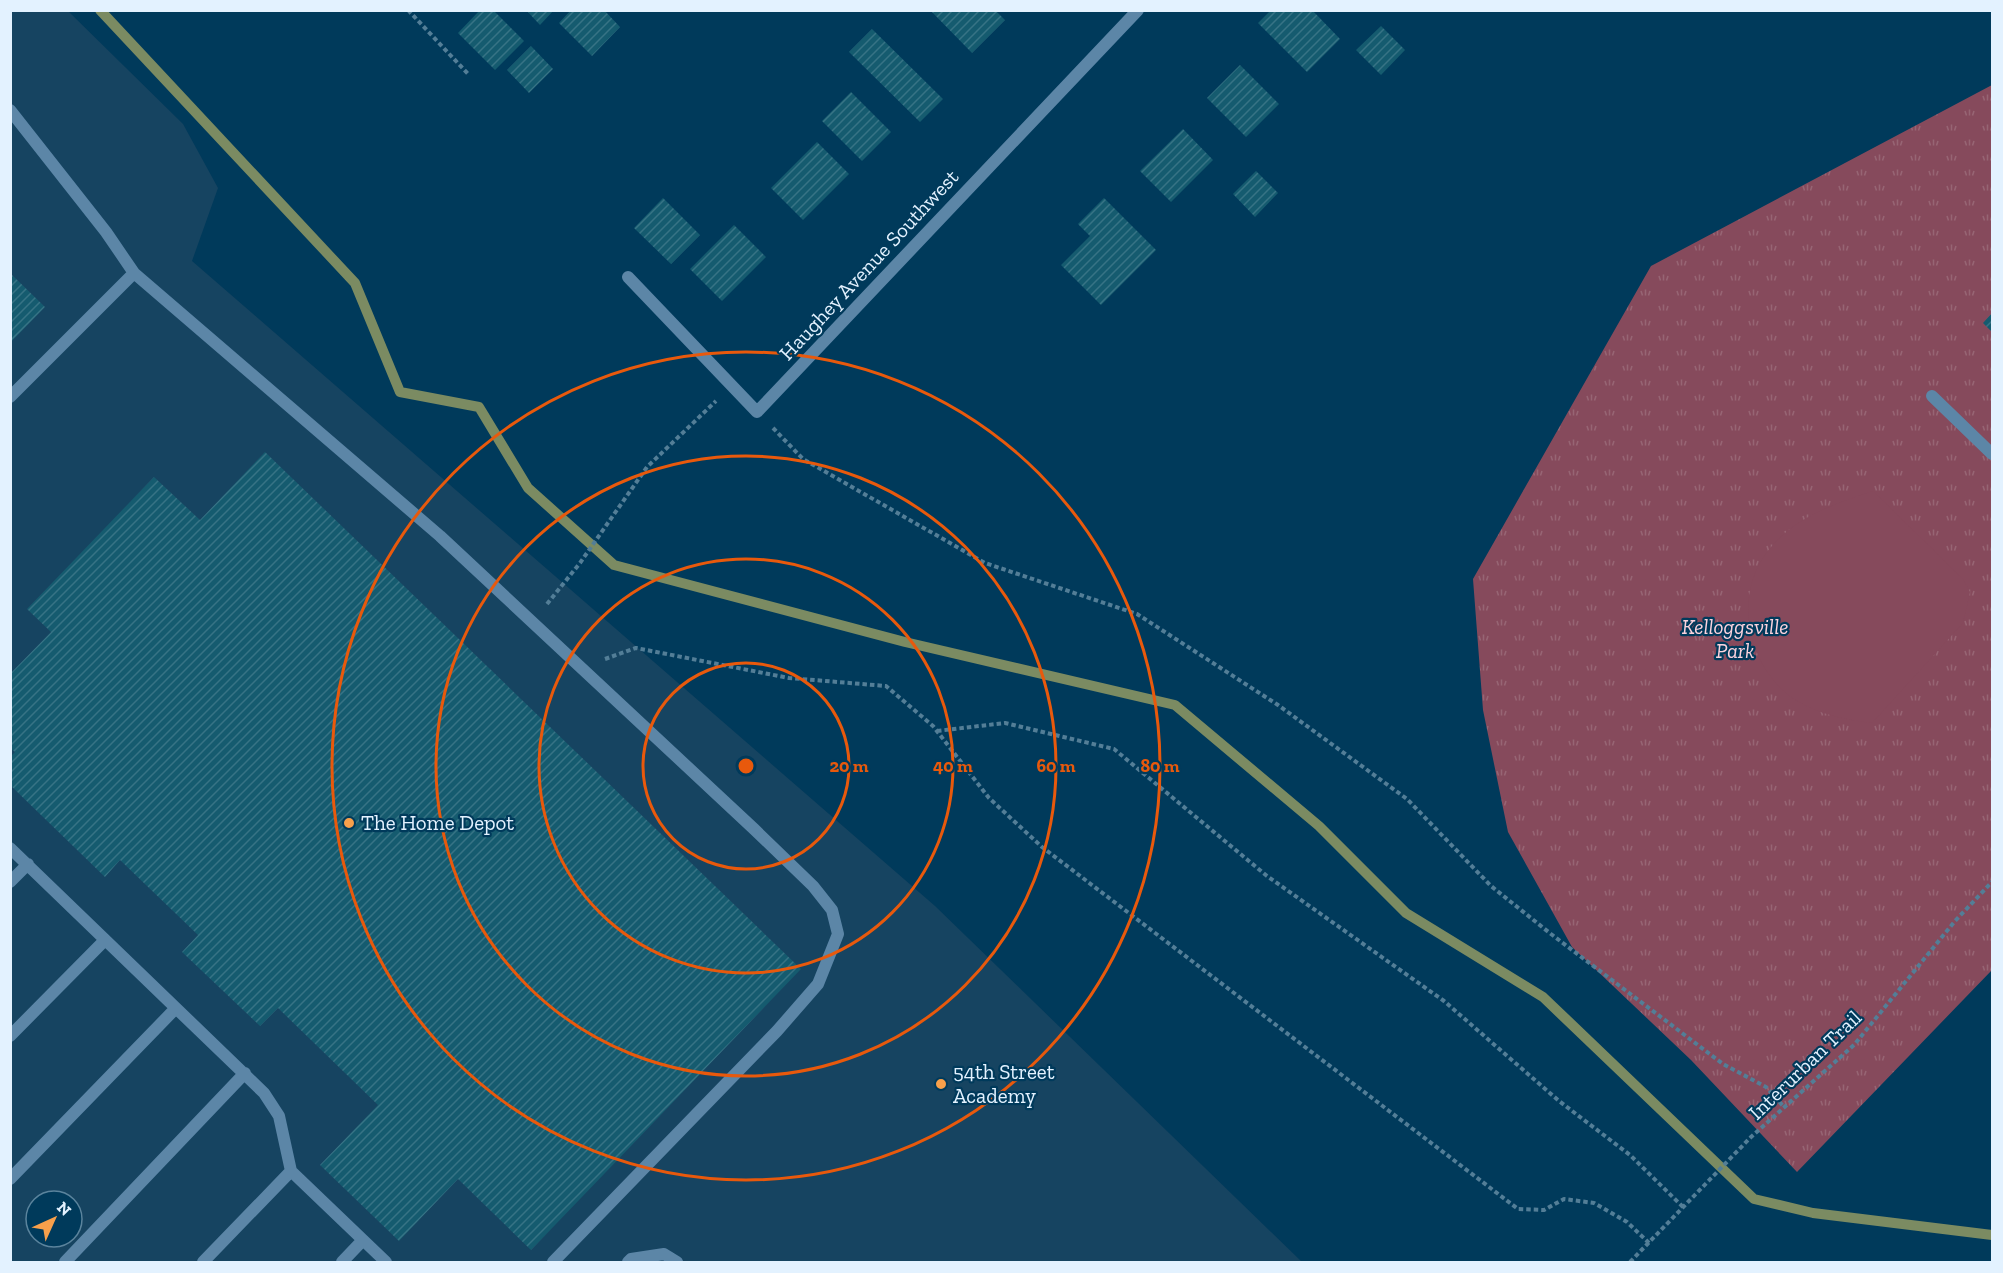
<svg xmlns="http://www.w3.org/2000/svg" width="2003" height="1273" font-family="'Zilla Slab',serif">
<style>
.built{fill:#164461;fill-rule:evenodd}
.park{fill:url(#park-tufts)}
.pitch{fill:#864a5c}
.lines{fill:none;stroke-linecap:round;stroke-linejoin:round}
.stream{stroke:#7b8b62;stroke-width:10}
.building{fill:url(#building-hatch)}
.path{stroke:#537e97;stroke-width:4;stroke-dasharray:4.5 3;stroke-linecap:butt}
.service{stroke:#5c86a7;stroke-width:12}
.minor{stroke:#5c86a7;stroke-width:12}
.ring{fill:none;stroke:#e8590c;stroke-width:3}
.poi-dot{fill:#f8a04b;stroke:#003a5b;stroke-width:2}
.labels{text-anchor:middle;stroke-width:4.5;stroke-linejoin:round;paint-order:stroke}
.street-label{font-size:21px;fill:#e3f2ff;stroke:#003a5b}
.park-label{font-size:21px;font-style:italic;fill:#fcd3dd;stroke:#003a5b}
.poi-label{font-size:21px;fill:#e3f2ff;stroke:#003a5b;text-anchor:start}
.centre{fill:#e8590c;stroke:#003a5b;stroke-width:3}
.ring-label{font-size:18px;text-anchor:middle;font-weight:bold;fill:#e8590c;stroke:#003a5b;stroke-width:4.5;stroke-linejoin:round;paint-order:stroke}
</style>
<defs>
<pattern id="park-tufts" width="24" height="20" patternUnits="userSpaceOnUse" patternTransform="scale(1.5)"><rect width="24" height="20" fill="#864a5c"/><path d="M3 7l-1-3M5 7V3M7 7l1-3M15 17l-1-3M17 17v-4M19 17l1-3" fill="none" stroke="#976574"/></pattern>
<pattern id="building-hatch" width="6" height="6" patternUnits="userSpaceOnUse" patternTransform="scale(1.5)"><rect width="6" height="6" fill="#155b6f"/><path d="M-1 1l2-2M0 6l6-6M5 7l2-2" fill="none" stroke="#377385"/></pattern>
</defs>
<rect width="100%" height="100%" fill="#003a5b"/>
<!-- built -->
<path class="built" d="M10,11H68L183,124L218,188L192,261L935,906L1302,1262H11ZM36,1201H72V1237H36Z"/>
<!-- park -->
<path class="park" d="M1992,85V970L1797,1172L1691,1060L1572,947L1508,832L1483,710L1473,579L1651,266Z"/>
<!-- pitch -->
<path class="pitch" d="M1873,491L1963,579L1970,592L1963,623L1872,723C1845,720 1818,714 1794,699C1748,668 1732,596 1768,551C1794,517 1834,504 1873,491Z"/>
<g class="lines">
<!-- stream -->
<path class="stream" d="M100,10L355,283L400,392L479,407L528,488L614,565L905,642L1175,705L1319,826L1406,913L1543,997L1754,1199L1813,1213L1992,1235"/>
</g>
<!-- building -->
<path class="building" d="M480,10H493L524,41L495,70L458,33Z
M526,10H554L540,25Z
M571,10H604L620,27L592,56L559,23Z
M930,10H995L1005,20L972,53Z
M1271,10H1312L1340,39L1307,72L1258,23Z
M1381,26L1405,50L1381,75L1356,50Z
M872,29L943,99L920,122L849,52Z
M531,46L553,69L529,93L507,70Z
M1240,65L1279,104L1246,137L1207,98Z
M851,92L891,132L862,161L822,121Z
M1183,129L1213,160L1171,202L1140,171Z
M817,142L849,174L803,220L771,188Z
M1256,171L1278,193L1255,217L1233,194Z
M663,198L700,235L671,264L634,228Z
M1104,198L1156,250L1101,305L1061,265L1090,236L1078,224Z
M734,225L766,257L722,301L690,269Z
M10,273L45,307L10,343Z
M1992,313V332L1983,323Z
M265,452L801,969L531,1250L458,1179L399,1241L320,1165L378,1105L278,1008L260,1026L182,952L198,935L120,860L105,877L10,785V757L15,752L10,748V674L51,632L27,609L154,477L200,520Z"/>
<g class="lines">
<!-- path -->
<path class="path" d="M408,10L469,75
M773,428L803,459L985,563L1137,614L1278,705L1407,799L1491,886L1551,934L1723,1064L1766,1087L1784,1107
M547,604L580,563L647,467L716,401
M605,659L636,648L789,678L886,686L933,726L989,798L1042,847L1518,1209L1544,1210L1564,1199L1594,1203L1627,1222L1649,1243
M937,731L1005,723L1114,749L1267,876L1444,1001L1559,1101L1630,1155L1683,1207
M1630,1262L1751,1137L1854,1045L1955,921L1992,882"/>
<!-- service -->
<path class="service" d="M10,110L106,232L134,273L10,397
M134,273L440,536L754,829L813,886L832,910L838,934L818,984L777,1031L553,1262
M1932,396L1992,454
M10,848L264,1093L279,1116L291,1171L386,1262
M10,882L28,864
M10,1036L105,940
M10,1179L176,1008
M65,1262L245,1073
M203,1262L291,1171
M342,1262L363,1240
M628,1262L631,1259L664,1254L677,1262"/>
<!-- minor -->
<path class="minor" d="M628,277L757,412L1138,10"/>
</g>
<!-- distance rings -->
<g class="ring">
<circle cx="746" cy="766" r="103"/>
<circle cx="746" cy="766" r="207"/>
<circle cx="746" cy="766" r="310"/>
<circle cx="746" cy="766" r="414"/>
</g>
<!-- markers -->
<g class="poi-dot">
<circle cx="349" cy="823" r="6"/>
<circle cx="941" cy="1084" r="6"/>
</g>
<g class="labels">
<!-- street labels -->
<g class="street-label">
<text transform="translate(869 265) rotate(-47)" y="7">Haughey Avenue Southwest</text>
<text transform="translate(1805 1065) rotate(-44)" y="7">Interurban Trail</text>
</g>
<!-- park labels -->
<g class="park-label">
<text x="1735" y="634">Kelloggsville<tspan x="1735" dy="24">Park</tspan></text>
</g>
<!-- poi labels -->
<g class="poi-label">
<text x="361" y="830">The Home Depot</text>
<text x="953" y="1079">54th Street<tspan x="953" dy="24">Academy</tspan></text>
</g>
</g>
<circle cx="746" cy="766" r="9" class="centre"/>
<g class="ring-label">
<text x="849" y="772">20 m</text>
<text x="953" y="772">40 m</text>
<text x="1056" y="772">60 m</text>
<text x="1160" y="772">80 m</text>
</g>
<!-- border -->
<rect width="2003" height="1273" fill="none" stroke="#e3f2ff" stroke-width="24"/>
<!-- north arrow -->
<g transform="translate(54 1219) rotate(45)"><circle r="28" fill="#003a5b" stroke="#5b849d" stroke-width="1.5"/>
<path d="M0-4.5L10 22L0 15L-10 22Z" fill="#f8a04b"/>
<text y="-9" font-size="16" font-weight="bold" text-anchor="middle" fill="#e3f2ff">N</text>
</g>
</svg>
